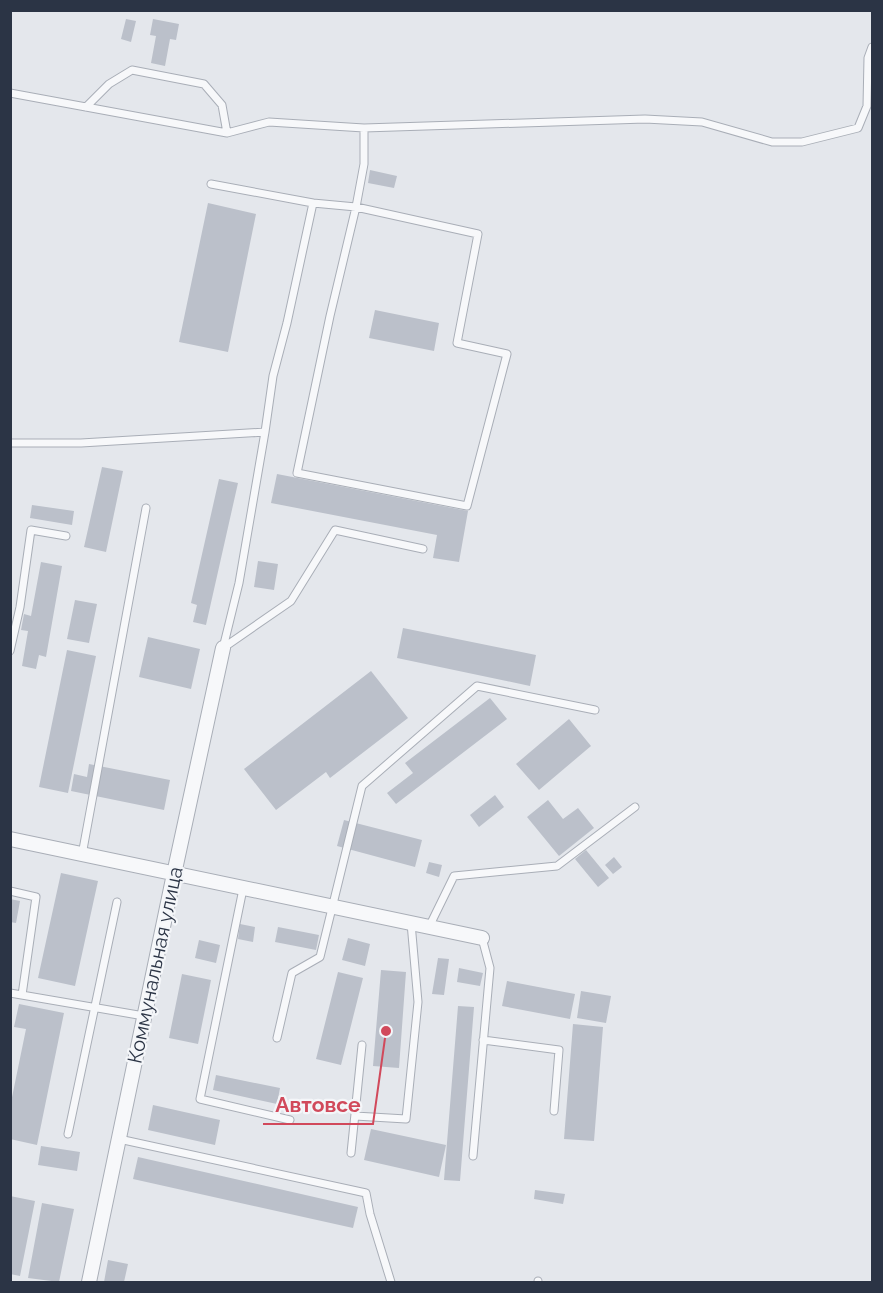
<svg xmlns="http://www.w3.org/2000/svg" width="883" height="1293" font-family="Raleway,sans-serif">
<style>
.building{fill:#bbc0ca}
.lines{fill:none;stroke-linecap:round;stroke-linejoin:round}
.lane-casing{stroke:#a9aeb7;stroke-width:9}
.street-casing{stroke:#a9aeb7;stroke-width:16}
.lane{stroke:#f7f8fa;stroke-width:7}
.street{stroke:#f7f8fa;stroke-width:14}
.labels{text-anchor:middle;stroke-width:4.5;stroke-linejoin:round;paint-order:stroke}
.street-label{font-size:20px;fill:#2b3445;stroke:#f4f6f9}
.leader{fill:none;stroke:#d1495b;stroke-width:2}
.callout-dot{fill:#d1495b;stroke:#f4f6f9;stroke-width:2}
.callout-label{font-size:21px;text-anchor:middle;font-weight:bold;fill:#d1495b;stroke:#f4f6f9;stroke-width:4.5;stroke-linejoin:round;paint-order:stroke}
</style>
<rect width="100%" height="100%" fill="#e4e7ec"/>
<!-- building -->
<path class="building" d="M126,19L136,21L131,42L121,39Z
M153,19L179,24L176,40L170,39L165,66L151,63L156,36L150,35Z
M370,170L397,176L394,188L368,183Z
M208,203L256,214L228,352L179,342Z
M375,310L439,323L434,351L369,338Z
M102,467L123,471L106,552L84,547Z
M277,474L468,511L459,562L433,558L437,535L271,503Z
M219,479L238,483L206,625L193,622L197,605L191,603Z
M32,505L74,511L72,525L30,518Z
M258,561L278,564L274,590L254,587Z
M41,562L62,566L46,657L39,655L36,669L22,666L28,631L21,630L24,614L31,616Z
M75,600L97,604L89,643L67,639Z
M403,628L536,655L530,686L397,658Z
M148,637L200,649L191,689L139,677Z
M67,650L96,656L68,793L39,787Z
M371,671L408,718L330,778L326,772L276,810L244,769Z
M490,698L507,719L396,804L387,793L413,773L405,763Z
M569,719L591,746L539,790L516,764Z
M89,764L170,780L164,810L71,791L74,774L87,777Z
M495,795L504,807L479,827L470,815Z
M548,800L563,819L578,808L594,828L559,856L527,817Z
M344,820L422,840L415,867L337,846Z
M586,850L609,878L598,887L575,859Z
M614,857L622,867L613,874L605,865Z
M429,862L442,865L439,877L426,873Z
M61,873L98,881L75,986L38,978Z
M10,899L20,901L16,923L10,922Z
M240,924L255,927L253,942L238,939Z
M278,927L319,935L316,950L275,942Z
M348,938L370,944L365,966L342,960Z
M199,940L220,945L216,963L195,958Z
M438,958L449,959L444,995L432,994Z
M459,968L483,973L480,986L457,982Z
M381,970L406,972L399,1068L373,1066Z
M338,972L363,978L341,1065L316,1059Z
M182,974L211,980L198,1044L169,1038Z
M507,981L575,994L570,1019L502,1006Z
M581,991L611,996L606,1023L577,1018Z
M19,1004L64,1013L37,1145L10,1139V1107L26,1029L14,1027Z
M458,1006L474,1007L460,1181L444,1180Z
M573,1024L603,1027L594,1141L564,1139Z
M216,1075L280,1088L277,1104L213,1090Z
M153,1105L220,1120L215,1145L148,1130Z
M371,1129L446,1145L439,1177L364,1160Z
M41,1146L80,1152L77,1171L38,1165Z
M138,1157L358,1207L353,1228L133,1179Z
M535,1190L565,1194L563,1204L534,1199Z
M10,1196L35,1201L20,1276L10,1274Z
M42,1203L74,1209L59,1282L28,1278Z
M108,1260L128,1264L124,1282H104Z"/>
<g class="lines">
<defs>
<path id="lane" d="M10,93L227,133L269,122L364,128L645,119L702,122L772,142H802L858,128L867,106L868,58L872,47
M86,107L109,84L132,70L204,84L222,105L227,133
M211,184L313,203L356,207L478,234L457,343L507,354L467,506L297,473L330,316L356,207L364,164V128
M10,443H81L265,432
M223,648L239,583L265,432L273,376L287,323L313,203
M223,648L291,601L335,530L423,549
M10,651L20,607L31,530L66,536
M82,855L146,508
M243,889L200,1099L290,1120
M10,891L36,897L22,995
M429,927L454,876L557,866L635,807
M10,993L144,1016
M277,1038L292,973L320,957L362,786L477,686L595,710
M483,1040L559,1050L554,1111
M355,1116L406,1119L418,1002L411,923
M68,1134L117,902
M119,1139L366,1193L370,1214L391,1282
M351,1153L362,1045
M473,1156L490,968L482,938
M538,1282V1281"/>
<path id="street" d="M10,839L482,938
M89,1282L174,874L223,648"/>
</defs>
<!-- lane casing -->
<use href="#lane" class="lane-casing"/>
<!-- street casing -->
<use href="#street" class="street-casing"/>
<!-- lane -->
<use href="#lane" class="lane"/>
<!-- street -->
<use href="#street" class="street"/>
</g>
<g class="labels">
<!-- street labels -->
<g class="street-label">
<text transform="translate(155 965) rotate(-78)" y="7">Коммунальная улица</text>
</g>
</g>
<!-- callouts -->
<path class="leader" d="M386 1031L373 1124H263"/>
<circle class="callout-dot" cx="386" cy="1031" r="6"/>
<g class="callout-label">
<text x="318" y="1112">Автовсе</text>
</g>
<!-- border -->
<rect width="883" height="1293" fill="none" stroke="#2b3445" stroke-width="24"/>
</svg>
